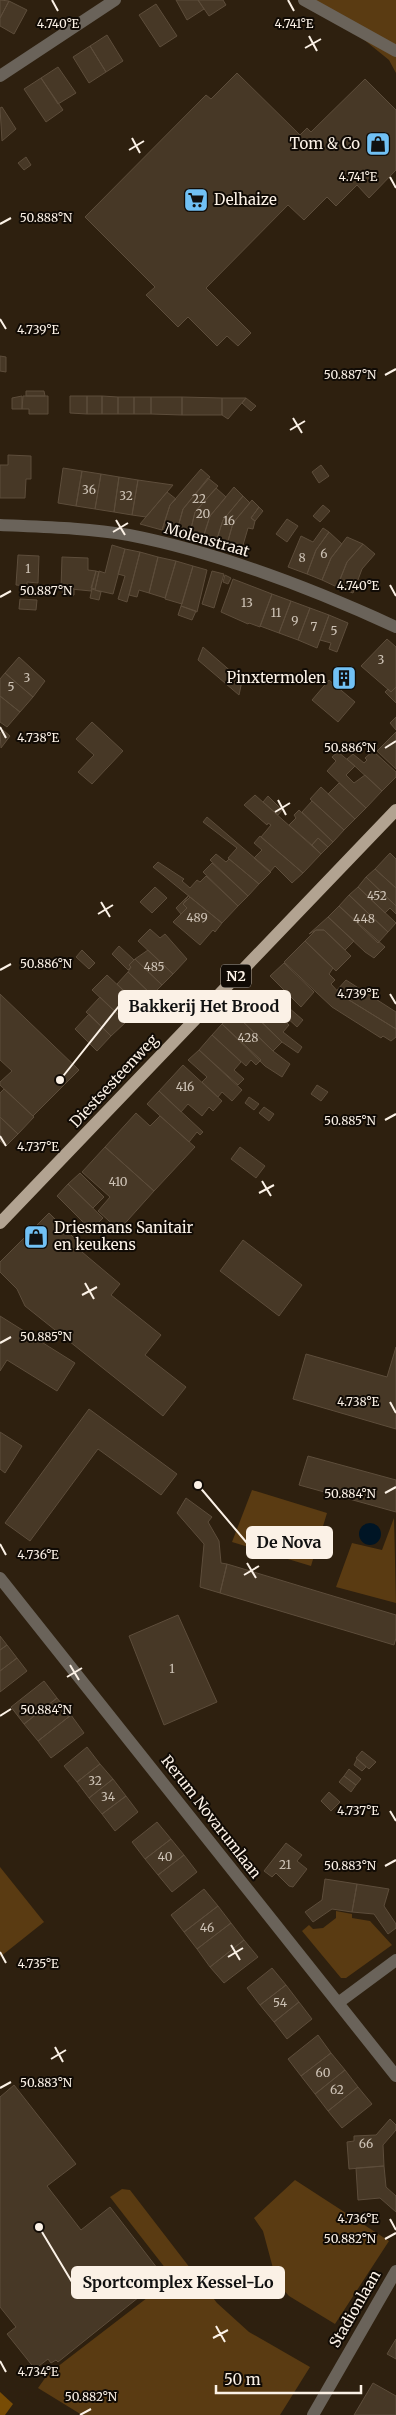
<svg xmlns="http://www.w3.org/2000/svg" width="396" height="2415" font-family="Merriweather,serif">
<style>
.green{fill:#5a3b12}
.forest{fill:#784c05}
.water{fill:#001525}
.building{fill:#473826;stroke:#5d4d3b}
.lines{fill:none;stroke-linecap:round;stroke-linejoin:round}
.minor{stroke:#6a635a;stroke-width:12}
.tertiary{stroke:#6a635a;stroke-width:12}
.primary{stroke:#b2a391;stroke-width:12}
.ticks{fill:none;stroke:#fbf1e6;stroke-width:2}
.labels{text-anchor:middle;stroke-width:4;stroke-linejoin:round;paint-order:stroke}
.number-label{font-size:12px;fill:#cec3b6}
.shield{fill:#110b05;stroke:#b5aca2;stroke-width:1}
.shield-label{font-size:14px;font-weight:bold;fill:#fbf1e6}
.poi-label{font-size:15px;fill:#fbf1e6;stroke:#110b05;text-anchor:end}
.street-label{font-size:15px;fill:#fbf1e6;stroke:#110b05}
.ticks-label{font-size:12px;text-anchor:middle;fill:#fbf1e6;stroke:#110b05;stroke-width:4;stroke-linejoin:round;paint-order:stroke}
.leader{fill:none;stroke:#fbf1e6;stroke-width:2}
.callout-dot{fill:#fbf1e6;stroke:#110b05;stroke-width:2}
.callout{fill:#fbf1e6;stroke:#fbf1e6;stroke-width:2}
.callout-label{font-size:16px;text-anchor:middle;font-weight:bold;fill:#111}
</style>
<rect width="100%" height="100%" fill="#2e200f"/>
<!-- green -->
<path class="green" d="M315,0H396V73L389,60Z
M252,1490L327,1513L311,1566L232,1542Z
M394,1518L396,1603L336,1587L352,1543L382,1550Z
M0,1867L44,1922L0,1957Z
M336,1911L352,1914V1918L370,1921L392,1945L346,1978H341L302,1931L309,1925L313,1929L323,1928L336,1918Z
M295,2180L389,2241L335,2324L289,2296L277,2283L263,2231L254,2218Z
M122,2189L130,2190L217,2303L249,2332L310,2367L280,2415H82L38,2388L48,2374L173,2278L110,2197Z"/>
<!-- forest -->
<path class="forest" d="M0,2392L13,2404L5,2415H0Z"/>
<!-- water -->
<path class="water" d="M359 1534a11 11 0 1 1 22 0a11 11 0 1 1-22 0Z"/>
<!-- building -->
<path class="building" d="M0,0L9,1L0,18Z
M176,0H198L204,9L187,20Z
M198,0H223L226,5L209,16Z
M9,1L27,10L14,34L0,26V18Z
M156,4L177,36L160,47L139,15Z
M107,35L123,61L106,72L90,46Z
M90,46L106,72L89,83L73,57Z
M58,67L76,93L58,104L41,78Z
M237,73L300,135L307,128L311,132L365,79L396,110V170L369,198L357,185L336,206L327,197L304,220L288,205L206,288L251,333L238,346L227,336L217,346L188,317L178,327L146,295L155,287L85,217L206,95L211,99Z
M41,78L63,110L46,122L24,89Z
M2,107L16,129L2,141L0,108Z
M26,157L31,165L24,170L18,163Z
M0,356L6,357V372L0,371Z
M26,391H44L45,396H26Z
M22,396V409H12V398Z
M23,396H48V414H29V409H22Z
M70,396H87V414L70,413Z
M87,396H102V414H87Z
M102,396L118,397V414H102Z
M118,397H134V414H118Z
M134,397H151V414H134Z
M151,397H182V415L151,414Z
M182,397L222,398V415H182Z
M222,398H246L228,419L222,415Z
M246,398L256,406L251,411L242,403Z
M8,455L31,456V479H26L25,498H0V465H8Z
M321,465L329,476L319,483L312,472Z
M63,468L82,471L76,506L58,503Z
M201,469L210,477L183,509L176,534L162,530L170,505Z
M82,471L101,474L95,509L76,506Z
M101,474L119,477L114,512L95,509Z
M119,477L138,480L132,515L114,512Z
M208,478L218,486L195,512L189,537L176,534L183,509Z
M138,480L173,485L146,517L132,515Z
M234,487L243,496L223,520L215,545L202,541L210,516Z
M216,488L226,497L210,516L202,541L189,537L195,512Z
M167,492L176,499L170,505L162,530L140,524Z
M243,496L250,503L233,523L226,548L215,545L223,520Z
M252,500L259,507L251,518L255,521L253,529L248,528L241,552L226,548L233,523Z
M323,505L330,511L320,522L313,516Z
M259,507L263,511L255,521L251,518Z
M287,519L298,526L287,542L276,534Z
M323,528L329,532L316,550L307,574L288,567L301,536L313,542Z
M329,532L342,544L331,558L322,580L307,574L316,550Z
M347,537L363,544L347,562L337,587L322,580L331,558Z
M363,544L375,554L362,569L353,593L337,587L347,562Z
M112,545L125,549L113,594L95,590L99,571L105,573Z
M125,549L140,552L127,602L118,599L125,576L118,574Z
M140,552L158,557L149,593L139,590L137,597L129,595Z
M18,555L39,556L38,583L27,582V586L16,585Z
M62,557L88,558V570L96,571L91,591L61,588Z
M158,557L176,561L165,598L149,593Z
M176,561L193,566L182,604L165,599Z
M193,566L207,570L197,612L181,606Z
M96,571L99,572L95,589L91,588Z
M212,571L224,574L214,608L202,604Z
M225,575L231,578L228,584L223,582Z
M233,579L272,594L260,627L249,623L248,624L221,612Z
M62,588L74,589V595H63Z
M92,589L101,592L99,600L90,598Z
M272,594L291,601L279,633L260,626Z
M20,599L37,600L36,610L19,609Z
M291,601L310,608L298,640L279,633Z
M181,606L196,611L192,620L178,615Z
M310,608L329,615L317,648L298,640Z
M329,615L348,623L337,652L329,649L331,643L320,640Z
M387,639L396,647V687L391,692L361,666Z
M203,647L242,681L239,695L198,660Z
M19,657L45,681L33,697L5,673Z
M334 679a10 10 0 1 1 20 0a10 10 0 1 1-20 0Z
M5,673L33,697L20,712L0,696V679Z
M329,680L355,702L338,722L312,700Z
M396,687V703L385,692L388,689L391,692Z
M0,696L20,712L7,727L0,722Z
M396,717V730L390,723Z
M92,722L123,751L92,784L78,772L94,755L76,739Z
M3,730L10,736L1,748L0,733Z
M396,732V769L377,751Z
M373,751L396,772V777L382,791L347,759L353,754L364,763L367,760L365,758Z
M338,752L355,766L346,775L354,783L365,775L382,791L366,808L327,771L336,761L332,757Z
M339,783L366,808L355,819L328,794Z
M321,787L355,819L344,830L310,799Z
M255,795L321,854L303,873L261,837L271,825L268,823L267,825L244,805Z
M268,796L282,810L278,815L263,802Z
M312,801L344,830L333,842L302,812Z
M299,810L333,842L328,847L318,838L312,845L289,825L296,818L294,815Z
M207,817L271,872L259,884L228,858L237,848L203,822Z
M260,836L303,873L292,883L275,866L270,872L254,858L262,850L254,843Z
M318,838L328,847L321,854L312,845Z
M390,853L396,859V888L375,869Z
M216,854L226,862L229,859L259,884L248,896L210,860Z
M158,862L184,879L182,881L190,888L197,880L200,882L206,876L238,906L222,923L153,867Z
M212,863L248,896L238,906L203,872Z
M375,869L396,888V906L366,877Z
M366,877L396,906V914L390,908L385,913L358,887Z
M155,887L167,898L152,913L140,902Z
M358,887L396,923L388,932L349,895Z
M189,895L183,904L187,908L181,914L176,908Z
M349,895L388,932L378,943L339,906Z
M190,897L222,923L215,932L213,930L200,945L173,922L187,908L183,904Z
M339,906L385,947L374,958L365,952L328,917Z
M328,917L354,941L345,950L324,930H316L309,934Z
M150,929L160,938L165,934L187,959L173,974L138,941Z
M324,930L351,956L336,971L305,941L316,930Z
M305,941L333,968L329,974L335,980L331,984L341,995L396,1029V1037L391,1041L383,1036L381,1038L332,1007L284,962Z
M119,946L134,960L129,965L131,967L128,970L112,954Z
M82,950L95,963L89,969L76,957Z
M148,950L173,974L162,985L135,959Z
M135,959L162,985L152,995L128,972L131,967L129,965Z
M284,963L314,992L301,1007L270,976Z
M128,972L152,995L141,1007L117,984Z
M107,975L141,1007L126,1022L92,990Z
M346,980L396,1012V1029L341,995L337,990Z
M254,992L289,1025L283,1032L302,1047L298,1053L282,1042L243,1004Z
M0,994L79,1070L33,1116L0,1085V1082L12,1071L0,1060Z
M100,997L126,1022L111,1036L86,1012Z
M243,1004L282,1042L273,1051L234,1013Z
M289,1008L303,1020L297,1027L284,1015Z
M234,1013L273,1051L290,1064L282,1077L265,1066L222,1024Z
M89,1014L111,1036L97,1051L75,1029Z
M222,1024L261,1060L256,1065L251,1060L246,1066L212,1035Z
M212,1035L241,1062L234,1070L244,1079L238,1085L199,1050Z
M199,1050L242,1090L232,1101L222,1092L218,1097L202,1082L207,1077L188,1060Z
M183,1065L222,1101L213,1111L209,1107L202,1116L188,1104L181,1112L159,1091Z
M317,1085L328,1092L321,1101L311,1094Z
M4,1089L34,1117L18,1134L0,1117V1093Z
M159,1091L203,1132L200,1135L197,1132L189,1142L147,1104Z
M249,1097L259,1104L254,1110L245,1103Z
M264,1107L274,1114L269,1121L259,1113Z
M136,1113L150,1126L160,1116L195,1147L154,1191L105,1147Z
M0,1117L18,1134L6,1146L0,1141Z
M105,1147L154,1191L119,1230L98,1211L110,1197L82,1172Z
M240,1147L265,1166L256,1178L231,1159Z
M80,1173L104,1197L93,1208L68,1184Z
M68,1184L103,1218L91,1230L57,1196Z
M49,1213L85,1249L82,1252L120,1284L111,1295L161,1335L145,1355L186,1387L163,1416L25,1306L17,1289L0,1272V1262Z
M243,1240L302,1285L279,1316L220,1271Z
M0,1316L75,1363L57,1391L7,1360L0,1371Z
M396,1347V1429L293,1399L306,1354L387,1377Z
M89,1409L177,1474L161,1495L98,1449L30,1541L5,1523Z
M0,1432L22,1446L5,1473L0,1469Z
M308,1456L396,1480V1512L299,1485Z
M186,1498L212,1517L208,1522L219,1541L221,1563L227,1564L220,1593L200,1587L204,1544L177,1513Z
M227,1564L396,1615V1638L394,1645L220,1593Z
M178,1615L217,1702L164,1725L129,1636Z
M0,1636L7,1645L0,1650Z
M7,1645L17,1658L0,1671V1650Z
M17,1658L27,1671L0,1692V1671Z
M44,1681L57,1698L24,1724L11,1707Z
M57,1698L71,1715L38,1741L24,1724Z
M71,1715L84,1733L51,1758L38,1741Z
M87,1747L100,1764L77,1782L64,1766Z
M362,1751L376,1762L369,1769L356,1758Z
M357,1759L366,1767L362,1771L354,1765Z
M100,1764L113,1779L89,1798L77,1782Z
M349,1769L361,1779L356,1785L344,1776Z
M344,1776L356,1785L351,1792L339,1782Z
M113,1779L126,1796L102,1814L89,1798Z
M329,1792L340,1802L331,1811L321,1801Z
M126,1796L138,1812L115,1831L102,1814Z
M157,1822L171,1839L145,1859L132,1842Z
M171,1839L184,1855L158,1875L145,1859Z
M286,1843L302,1855L297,1861L307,1869L293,1887L289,1886L276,1873L272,1877L264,1871Z
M184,1855L197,1872L172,1892L158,1875Z
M325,1879L357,1884L352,1912L332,1909L313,1922L305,1912L322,1900Z
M357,1884L389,1889L384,1906L396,1924V1928L388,1934L374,1914L352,1912Z
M204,1889L218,1906L184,1932L171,1915Z
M218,1906L231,1923L197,1949L184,1932Z
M231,1923L244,1940L210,1967L197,1949Z
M244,1940L258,1957L224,1983L210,1967Z
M272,1968L286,1985L260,2005L247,1988Z
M286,1985L299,2002L274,2022L260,2005Z
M299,2002L312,2019L287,2039L274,2022Z
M318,2035L331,2053L301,2076L288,2059Z
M331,2053L345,2070L315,2094L301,2076Z
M345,2070L358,2087L328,2111L315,2094Z
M14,2085L76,2164L47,2186L81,2230L110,2207L164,2277L58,2362L56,2360L51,2363L48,2359L35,2369L7,2334L16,2327L0,2307V2097Z
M358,2087L372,2104L342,2128L328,2111Z
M390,2119L396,2125V2130L383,2145L384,2166L349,2169L347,2142L354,2141V2136L376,2135Z
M384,2166L386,2187L396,2196V2212L380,2198L358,2200L356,2168Z
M396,2339V2359L387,2354Z
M373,2383L396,2396V2415H354Z"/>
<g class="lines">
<!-- minor -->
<path class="minor" d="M304,0L396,51
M0,76L115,0
M0,1578L396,2076
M338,2003L396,1960
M313,2415L396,2271"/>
<!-- tertiary -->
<path class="tertiary" d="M0,525C43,527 87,528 129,535C221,553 311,588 396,627"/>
<!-- primary -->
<path class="primary" d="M0,1223L396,810"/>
</g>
<!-- ticks -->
<path class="ticks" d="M52,0L58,11M288,0L294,11M309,36L317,51M305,48L321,39M132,138L140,153M129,150L144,141M390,177L396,188M0,224L11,218M0,319L6,329M385,375L396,369M293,418L302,433M290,430L305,421M116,520L125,535M113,532L128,523M390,585L396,596M0,597L11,591M0,727L6,738M385,748L396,741M278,800L286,815M275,812L290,803M101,902L110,917M98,914L113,905M0,970L11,964M390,994L396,1004M385,1120L396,1114M0,1136L6,1146M262,1181L271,1196M259,1193L274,1185M85,1283L94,1299M82,1295L97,1287M0,1343L11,1337M390,1402L396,1413M385,1493L396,1487M0,1544L6,1555M247,1563L256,1578M244,1575L259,1566M70,1665L79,1680M67,1677L82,1668M0,1716L11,1709M390,1811L396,1821M385,1866L396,1860M231,1945L240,1960M0,1952L6,1963M228,1957L243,1948M55,2047L63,2062M51,2059L66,2050M0,2088L11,2082M390,2219L396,2230M385,2239L396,2233M216,2326L225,2342M213,2338L228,2330M0,2361L6,2372M80,2415L91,2409"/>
<!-- icons -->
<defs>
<symbol id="shop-square" viewBox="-11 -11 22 22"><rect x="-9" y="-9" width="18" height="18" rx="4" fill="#71c1f5" stroke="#110b05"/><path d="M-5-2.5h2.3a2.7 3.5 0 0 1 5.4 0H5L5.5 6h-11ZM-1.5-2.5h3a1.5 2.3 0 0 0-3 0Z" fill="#111"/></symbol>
<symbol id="supermarket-square" viewBox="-11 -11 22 22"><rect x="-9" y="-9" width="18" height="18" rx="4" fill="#71c1f5" stroke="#110b05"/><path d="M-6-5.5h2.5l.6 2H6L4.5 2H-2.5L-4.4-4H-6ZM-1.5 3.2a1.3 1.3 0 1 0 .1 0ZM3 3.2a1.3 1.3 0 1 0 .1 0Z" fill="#111"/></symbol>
<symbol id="building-square" viewBox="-11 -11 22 22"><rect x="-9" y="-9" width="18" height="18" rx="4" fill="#71c1f5" stroke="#110b05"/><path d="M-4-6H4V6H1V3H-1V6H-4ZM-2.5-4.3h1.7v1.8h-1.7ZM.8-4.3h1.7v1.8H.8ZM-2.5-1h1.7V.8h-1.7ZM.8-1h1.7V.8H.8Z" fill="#111"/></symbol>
</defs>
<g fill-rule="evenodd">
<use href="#shop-square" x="364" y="130" width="28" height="28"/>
<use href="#supermarket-square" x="182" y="186" width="28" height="28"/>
<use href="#building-square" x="330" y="664" width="28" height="28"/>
<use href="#shop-square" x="22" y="1223" width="28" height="28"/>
</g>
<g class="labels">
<!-- number labels -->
<g class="number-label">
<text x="89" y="494">36</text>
<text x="126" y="500">32</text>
<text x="199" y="503">22</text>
<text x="203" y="518">20</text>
<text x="229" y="525">16</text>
<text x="324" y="558">6</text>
<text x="302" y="562">8</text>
<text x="28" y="573">1</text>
<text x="247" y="607">13</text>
<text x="276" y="617">11</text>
<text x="295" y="625">9</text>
<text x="314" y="631">7</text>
<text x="334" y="635">5</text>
<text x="381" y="664">3</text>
<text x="27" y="682">3</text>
<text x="11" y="691">5</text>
<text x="377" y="900">452</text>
<text x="197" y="922">489</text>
<text x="364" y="923">448</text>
<text x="154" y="971">485</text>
<text x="248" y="1042">428</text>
<text x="185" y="1091">416</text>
<text x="118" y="1186">410</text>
<text x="172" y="1673">1</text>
<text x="95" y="1785">32</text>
<text x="108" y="1801">34</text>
<text x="165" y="1861">40</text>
<text x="285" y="1869">21</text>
<text x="207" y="1932">46</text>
<text x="280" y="2007">54</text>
<text x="323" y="2077">60</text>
<text x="337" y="2094">62</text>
<text x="366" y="2148">66</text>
</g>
<!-- shield labels -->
<rect class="shield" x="221" y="964.5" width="30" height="23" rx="4"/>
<g class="shield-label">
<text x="236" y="981">N2</text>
</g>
<!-- poi labels -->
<g class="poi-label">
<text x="360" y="149">Tom &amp; Co</text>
<text x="214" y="205" text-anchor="start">Delhaize</text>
<text x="326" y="683">Pinxtermolen</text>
<text x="54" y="1233" text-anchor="start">Driesmans Sanitair<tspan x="54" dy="17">en keukens</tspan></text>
</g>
<!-- street labels -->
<g class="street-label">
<text transform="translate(207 540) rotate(16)" y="5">Molenstraat</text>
<text transform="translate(114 1081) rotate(-47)" y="5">Diestsesteenweg</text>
<text transform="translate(211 1817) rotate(52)" y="5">Rerum Novarumlaan</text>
<text transform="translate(355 2309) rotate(-60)" y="5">Stadionlaan</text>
</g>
</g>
<g class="ticks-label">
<text x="294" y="28">4.741°E</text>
<text x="58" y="28">4.740°E</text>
<text x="358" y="181">4.741°E</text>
<text x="46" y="222">50.888°N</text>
<text x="38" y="334">4.739°E</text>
<text x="350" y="379">50.887°N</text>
<text x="358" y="590">4.740°E</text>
<text x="46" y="595">50.887°N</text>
<text x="38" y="742">4.738°E</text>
<text x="350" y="752">50.886°N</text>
<text x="46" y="968">50.886°N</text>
<text x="358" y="998">4.739°E</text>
<text x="350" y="1125">50.885°N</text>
<text x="38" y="1151">4.737°E</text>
<text x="46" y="1341">50.885°N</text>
<text x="358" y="1406">4.738°E</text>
<text x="350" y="1498">50.884°N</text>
<text x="38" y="1559">4.736°E</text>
<text x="46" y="1714">50.884°N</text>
<text x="358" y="1815">4.737°E</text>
<text x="350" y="1870">50.883°N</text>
<text x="38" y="1968">4.735°E</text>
<text x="46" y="2087">50.883°N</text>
<text x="358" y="2223">4.736°E</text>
<text x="350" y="2243">50.882°N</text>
<text x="38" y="2376">4.734°E</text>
<text x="91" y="2401">50.882°N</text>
</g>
<!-- callouts -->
<path class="leader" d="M60 1080L119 1006M198 1485L247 1543M39 2227L72 2282"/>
<g class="callout-dot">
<circle cx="60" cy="1080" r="5"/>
<circle cx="198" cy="1485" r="5"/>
<circle cx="39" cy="2227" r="5"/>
</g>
<g class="callout">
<rect x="119" y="991" width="171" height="31" rx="5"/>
<rect x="247" y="1527" width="85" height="31" rx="5"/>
<rect x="72" y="2267" width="212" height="31" rx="5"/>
</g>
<g class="callout-label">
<text x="204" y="1012">Bakkerij Het Brood</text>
<text x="289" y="1548">De Nova</text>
<text x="178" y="2288">Sportcomplex Kessel-Lo</text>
</g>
<!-- scale -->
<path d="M216 2385v8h145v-8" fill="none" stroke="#fbf1e6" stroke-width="2.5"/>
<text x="224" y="2385" font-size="15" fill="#fbf1e6" stroke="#110b05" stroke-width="4" paint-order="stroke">50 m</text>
</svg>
